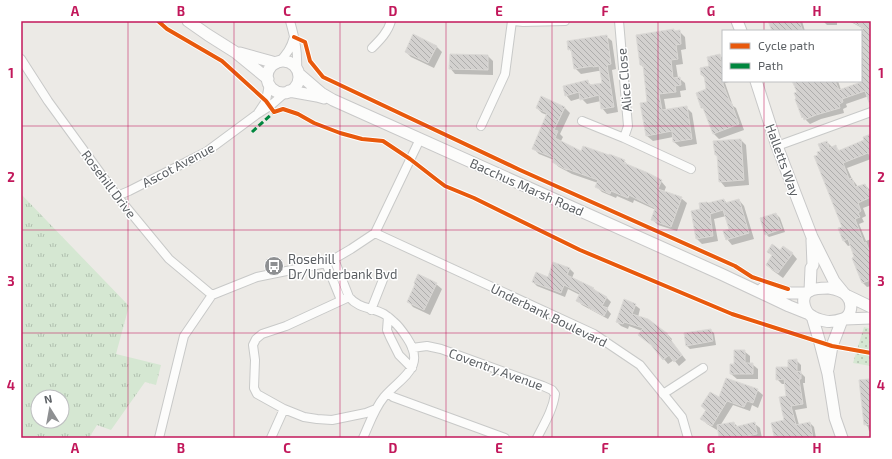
<svg xmlns="http://www.w3.org/2000/svg" width="892" height="459" font-family="'Exo 2',sans-serif">
<style>
.grass{fill:url(#grass-dots)}
.park{fill:url(#park-tufts);fill-rule:evenodd}
.shadow{fill:#0003}
.building{fill:url(#building-back-hatch);stroke:#dbd9d6}
.lines{fill:none;stroke-linecap:round;stroke-linejoin:round}
.street-casing{stroke:#c8c9c8;stroke-width:10}
.secondary-casing{stroke:#c8c8c8;stroke-width:13}
.street{stroke:#fcfcfb;stroke-width:8}
.secondary{stroke:#fcfcfb;stroke-width:11}
.quiet{stroke:#00873e;stroke-width:3;stroke-dasharray:6 3;stroke-linecap:butt}
.cycleway-casing{stroke:#fff;stroke-width:6}
.cycleway{stroke:#e8590c;stroke-width:4}
.grid{fill:none;stroke:#c2185b;stroke-width:1;stroke-opacity:0.55}
.labels{text-anchor:middle;stroke-width:3;stroke-linejoin:round;paint-order:stroke}
.street-label{font-size:13px;fill:#5c6064;stroke:#fff}
.poi-label{font-size:13px;fill:#5c6064;stroke:#fff;text-anchor:start}
.neatline{fill:none;stroke:#c2185b;stroke-width:1.5}
.grid-label{font-size:13px;text-anchor:middle;font-weight:bold;fill:#c2185b}
</style>
<defs>
<pattern id="grass-dots" width="8" height="8" patternUnits="userSpaceOnUse"><rect width="8" height="8" fill="#d5e7d2"/><path d="M2 2h.1M6 6h.1" fill="none" stroke="#b0bfae" stroke-width="1.8" stroke-linecap="round"/></pattern>
<pattern id="park-tufts" width="24" height="20" patternUnits="userSpaceOnUse"><rect width="24" height="20" fill="#d5e7d2"/><path d="M3 7l-1-3M5 7V3M7 7l1-3M15 17l-1-3M17 17v-4M19 17l1-3" fill="none" stroke="#b0bfae"/></pattern>
<pattern id="building-back-hatch" width="6" height="6" patternUnits="userSpaceOnUse"><rect width="6" height="6" fill="#d3d1cf"/><path d="M-1 5l2 2M0 0l6 6M5-1l2 2" fill="none" stroke="#aeadac"/></pattern>
</defs>
<rect width="100%" height="100%" fill="#eceae6"/>
<!-- grass -->
<path class="grass" d="M864,327L871,329V366L853,363Z"/>
<!-- park -->
<path class="park" d="M21,194L129,306L116,354L161,365L156,385L145,382L111,430L97,425L89,438H21ZM38,397H62V421H38Z"/>
<!-- shadow -->
<path class="shadow" d="M769,21H802L805,31H773Z
M823,21H837V25H827Z
M849,21H871V98L869,96L846,104L847,107L843,109L844,113L821,119L810,124L803,117L798,93L793,81H838L841,90L863,83L861,71V31H858L864,29Z
M673,30L676,32L679,31L685,37L686,49L681,50L683,64L676,65L678,78H679L685,83L686,90L680,91L681,97L664,99L666,110L686,107L692,113L697,144L680,147L674,142L673,137L653,141L647,136L648,103L644,68L641,65Z
M606,36L612,41L616,69L612,70L618,112L607,114L602,108L601,101L587,104L581,98L571,101L566,95L587,81L592,86L603,84L601,71H598L581,74L575,68L573,53L569,49Z
M436,46L442,52L434,68L411,57L406,52Z
M720,55L723,59V81H728L729,82L725,83L733,106L736,108L744,130L719,139L714,134L705,110L702,108L707,89L705,78L702,75Z
M488,56L493,61V75L455,74L450,68Z
M564,107L570,113L560,134L563,137L561,141L582,153L624,161L629,166L661,181L666,187L664,192L681,198L687,203L677,231L658,225L652,219L656,210L634,200L633,203L617,196L616,198L602,192L597,187L598,183L572,174L559,167L553,162L554,160L539,154L534,149L547,115L542,113L537,108Z
M871,135V159L847,168L852,179L856,184L858,187L865,185L870,190L871,193V205L863,208L866,216L862,218L864,222L859,224L866,241L871,239V286L867,287L862,282L856,258L851,245L848,246L844,241V227L819,155L827,142L832,147H835L840,151L865,141Z
M741,140L746,145L749,185L725,187L720,181L719,158L716,155Z
M724,200L728,204L739,200L744,206L754,239L732,245L727,239L730,230L726,216L714,219L718,241L702,244L697,239L692,212L701,210L708,204Z
M776,214L780,218L785,232L769,237L766,234Z
M768,251H781L792,253L797,259L783,278L772,270L767,264L773,256Z
M570,269L574,273L572,278L593,288L598,293L606,297L611,302L607,309L611,314L608,319L582,305L578,301L580,295L568,289L565,297L537,286L533,282L548,278Z
M436,284L442,289L430,315L413,307L408,301Z
M635,305L640,309L638,317L667,334L672,339L671,341L686,360L679,366L674,360L668,364L654,347L639,335L642,331L629,326L628,329L621,326L617,322Z
M710,330L714,333L716,345L690,349L687,346Z
M744,351L750,356V364H752L758,369V379H737L731,374L735,365Z
M796,360L801,365V373L805,377V383H803L807,408L795,410L799,425L810,423L814,427L816,438H777L775,436L785,421L787,397L785,384H782L777,379Z
M869,380L871,382V433L869,431L868,427L865,424Z
M757,390L763,395L758,408L752,405L750,411L733,405L720,426L734,423L738,427L755,424L760,428L762,438H720L718,428L717,430L707,424L702,418L706,411L702,406L719,399Z"/>
<!-- building -->
<path class="building" d="M768,21H799L803,31H772Z
M851,21H871V105H870L865,91L842,99L843,102L839,104L840,108L816,115L804,120L803,117L802,118L795,99L796,98L794,93L797,92L792,81H835L839,90L861,82V29L864,28Z
M674,29V31L680,30L681,44L676,45L678,59L671,60L673,78L680,77L681,85L675,86L676,92L659,94L662,110L687,106L692,139L673,142L672,131L646,136L640,103L647,102L643,65H640L636,35Z
M413,34L437,46L428,63L405,52Z
M607,35L611,64L607,65L614,107L601,109L599,95L580,100L579,92L565,96L563,86L588,80L589,85L602,83L599,66L593,67V66L574,69L571,49L568,50L567,41Z
M450,54L488,55V70L449,69Z
M720,54L723,72V84L730,102H731L739,124L713,134L703,108H701L696,93L706,89L704,75H701L700,68L709,66L707,57Z
M541,96L565,107L554,130L558,131L555,138L581,151L583,146L609,155V154L625,160L624,163L646,172L662,180L658,189L682,197L671,227L651,220L655,208L629,195L628,198L611,191L610,194L595,187L598,180L567,169V170L552,162L554,158L532,149L547,113L536,108Z
M871,134V157L868,153L843,163L849,179L852,178L855,187L865,184L871,197L858,203L861,211L858,213L860,217L855,219L864,243L866,242L869,250L871,249V280L862,283L852,258L854,257L848,239L843,241L838,228L842,227L814,156L818,155L817,152L821,151L818,144L827,141L829,148L836,145L838,151L864,140L863,137Z
M741,139L744,180L719,182L717,155H715L713,141Z
M724,199L725,203L739,199L749,233L726,240L723,231L729,229L723,210L710,214L713,236L696,239L691,211L700,209L699,203L707,202L708,203Z
M776,213L782,229L765,235L760,218Z
M772,244L780,250L783,246L793,253L778,273L766,265L772,255L767,252Z
M553,262L570,268L567,275L594,288L593,289L607,297L602,306L608,308L604,316L589,308V307L576,301L580,293L564,285L561,293L532,282L536,272L548,277Z
M418,274L437,283L424,310L407,302L415,284L414,283Z
M624,299L636,304L632,314L648,319L668,334L667,335L682,355L674,362L669,355L663,360L651,345L638,335L643,328L624,322L623,324L616,322Z
M711,329L713,341L686,346L684,333Z
M734,350H745V363H753V374H730V364H734Z
M797,359V372L801,371V379H799L803,404L791,406L796,425L810,422L813,438H778V436H774L771,423L784,420L779,397L786,396L784,379L776,380V367H788V360Z
M726,378L758,389L753,403L747,401L744,407L727,401L712,426L700,419L706,410L701,406L710,392L719,397Z
M869,379L870,383H871V424L864,425L859,380Z
M734,422L735,427L755,422L757,434L738,438H719L717,425Z"/>
<g class="lines">
<defs>
<path id="street" d="M290,21C295,39 298,51 297,69
M514,21L523,22L565,21
M619,21L628,126L624,138
M372,48C380,40 388,32 391,21
M21,59L48,101L117,196L169,259L212,295
M279,62C287,54 291,48 294,37
M258,113L266,101L269,84
M582,121L624,138L691,169
M481,126L505,74L512,21
M777,146L871,112
M117,196L129,191L206,152L256,115L270,106L286,92
M375,233L594,334L640,365L682,417L688,438
M334,259L349,297C359,309 371,307 384,314C387,316 391,319 394,322C399,326 403,332 407,338C427,368 401,377 384,397C374,409 369,425 363,438
M326,263L341,300
M349,297L286,326L262,334L256,339L253,345L255,360L254,388L257,394L284,409L304,417L317,419L332,420L366,413L376,409
M371,310L384,277
M388,317L387,330L390,337L399,355L412,368
M412,348L427,346L441,349L543,386L552,390L555,394C553,410 544,424 537,438
M388,393L393,397L505,438
M663,394L703,368
M159,438L184,336L212,295L257,277L326,263L334,259L351,249L375,233L420,139
M271,438L284,409"/>
<path id="secondary" d="M188,21L208,35L235,52L268,79
M737,21L741,31
M240,53L276,63
M267 77a16 16 0 1 1 32 0a16 16 0 1 1-32 0Z
M299,74L321,93L333,100L721,274L789,306L809,314
M756,81L777,146L812,237L834,281L843,292
M289,91L317,96L324,98
M763,288L782,293H806
M828,288C834,289 842,290 847,296C853,303 852,316 843,319C837,321 830,322 825,321C820,320 814,318 810,315C804,310 800,296 809,291C815,288 822,288 828,288Z
M810,291L811,268L813,265L812,240
M848,296L871,307
M812,316L820,343L828,374L835,418L842,438
M845,319L871,318
M828,369L832,346L842,320"/>
</defs>
<!-- street casing -->
<use href="#street" class="street-casing"/>
<!-- secondary casing -->
<use href="#secondary" class="secondary-casing"/>
<!-- street -->
<use href="#street" class="street"/>
<!-- secondary -->
<use href="#secondary" class="secondary"/>
<!-- quiet -->
<path class="quiet" d="M252,132L274,112"/>
<defs>
<path id="cycleway" d="M158,21L167,29L222,61L266,101L274,112L283,109L298,114L314,123L340,133L362,139L383,141L410,159L437,180L445,186L474,198L580,250L732,314L832,346L871,353
M294,37L305,42L310,61L323,77L520,170L735,266L752,277L788,289"/>
</defs>
<!-- cycleway casing -->
<use href="#cycleway" class="cycleway-casing"/>
<!-- cycleway -->
<use href="#cycleway" class="cycleway"/>
</g>
<!-- grid -->
<path class="grid" d="M128,21V438M234,21V438M340,21V438M446,21V438M552,21V438M658,21V438M764,21V31M764,81V438M21,126H871M21,230H871M21,333H871"/>
<!-- icons -->
<defs>
<symbol id="bus-disc" viewBox="-11 -11 22 22"><circle r="9.5" fill="#8e9092" stroke="#fff"/><path d="M-5-6H5V4H4V6H2V4H-2V6H-4V4H-5ZM-3.5-4V0h7V-4ZM-3.5 1.2v1.5H-2V1.2ZM2 1.2v1.5H3.5V1.2Z" fill="#fff"/></symbol>
</defs>
<g fill-rule="evenodd">
<use href="#bus-disc" x="263" y="255" width="22" height="22"/>
</g>
<g class="labels">
<!-- street labels -->
<g class="street-label">
<text transform="translate(624 80) rotate(-95)" y="5">Alice Close</text>
<text transform="translate(783 160) rotate(70)" y="5">Halletts Way</text>
<text transform="translate(178 165) rotate(-28)" y="5">Ascot Avenue</text>
<text transform="translate(109 184) rotate(53)" y="5">Rosehill Drive</text>
<text transform="translate(527 187) rotate(24)" y="5">Bacchus Marsh Road</text>
<text transform="translate(549 315) rotate(26)" y="5">Underbank Boulevard</text>
<text transform="translate(496 369) rotate(20)" y="5">Coventry Avenue</text>
</g>
<!-- poi labels -->
<g class="poi-label">
<text x="288" y="264">Rosehill<tspan x="288" dy="15">Dr/Underbank Bvd</tspan></text>
</g>
</g>
<!-- border -->
<rect width="892" height="459" fill="none" stroke="#ffffff" stroke-width="44"/>
<!-- legend -->
<rect x="722" y="30" width="140" height="52" fill="#ffffff" stroke="#bebfc1"/>
<rect x="730" y="43" width="20" height="6" fill="#e8590c" stroke="#bebfc1"/>
<text x="758" y="50" font-size="12" fill="#5c6064">Cycle path</text>
<rect x="730" y="63" width="20" height="6" fill="#00873e" stroke="#bebfc1"/>
<text x="758" y="70" font-size="12" fill="#5c6064">Path</text>
<!-- north arrow -->
<g transform="translate(50 409) rotate(349)"><circle r="19" fill="#ffffff" stroke="#bebfc1"/>
<path d="M0-3L7 15L0 10L-7 15Z" fill="#8e9092"/>
<text y="-6" font-size="11" font-weight="bold" text-anchor="middle" fill="#5c6064">N</text>
</g>
<rect x="22" y="22" width="848" height="415" class="neatline"/>
<g class="grid-label">
<text x="75" y="16">A</text>
<text x="181" y="16">B</text>
<text x="287" y="16">C</text>
<text x="393" y="16">D</text>
<text x="499" y="16">E</text>
<text x="605" y="16">F</text>
<text x="711" y="16">G</text>
<text x="817" y="16">H</text>
<text x="11" y="78">1</text>
<text x="881" y="78">1</text>
<text x="11" y="182">2</text>
<text x="881" y="182">2</text>
<text x="11" y="286">3</text>
<text x="881" y="286">3</text>
<text x="11" y="390">4</text>
<text x="881" y="390">4</text>
<text x="75" y="453">A</text>
<text x="181" y="453">B</text>
<text x="287" y="453">C</text>
<text x="393" y="453">D</text>
<text x="499" y="453">E</text>
<text x="605" y="453">F</text>
<text x="711" y="453">G</text>
<text x="817" y="453">H</text>
</g>
</svg>
